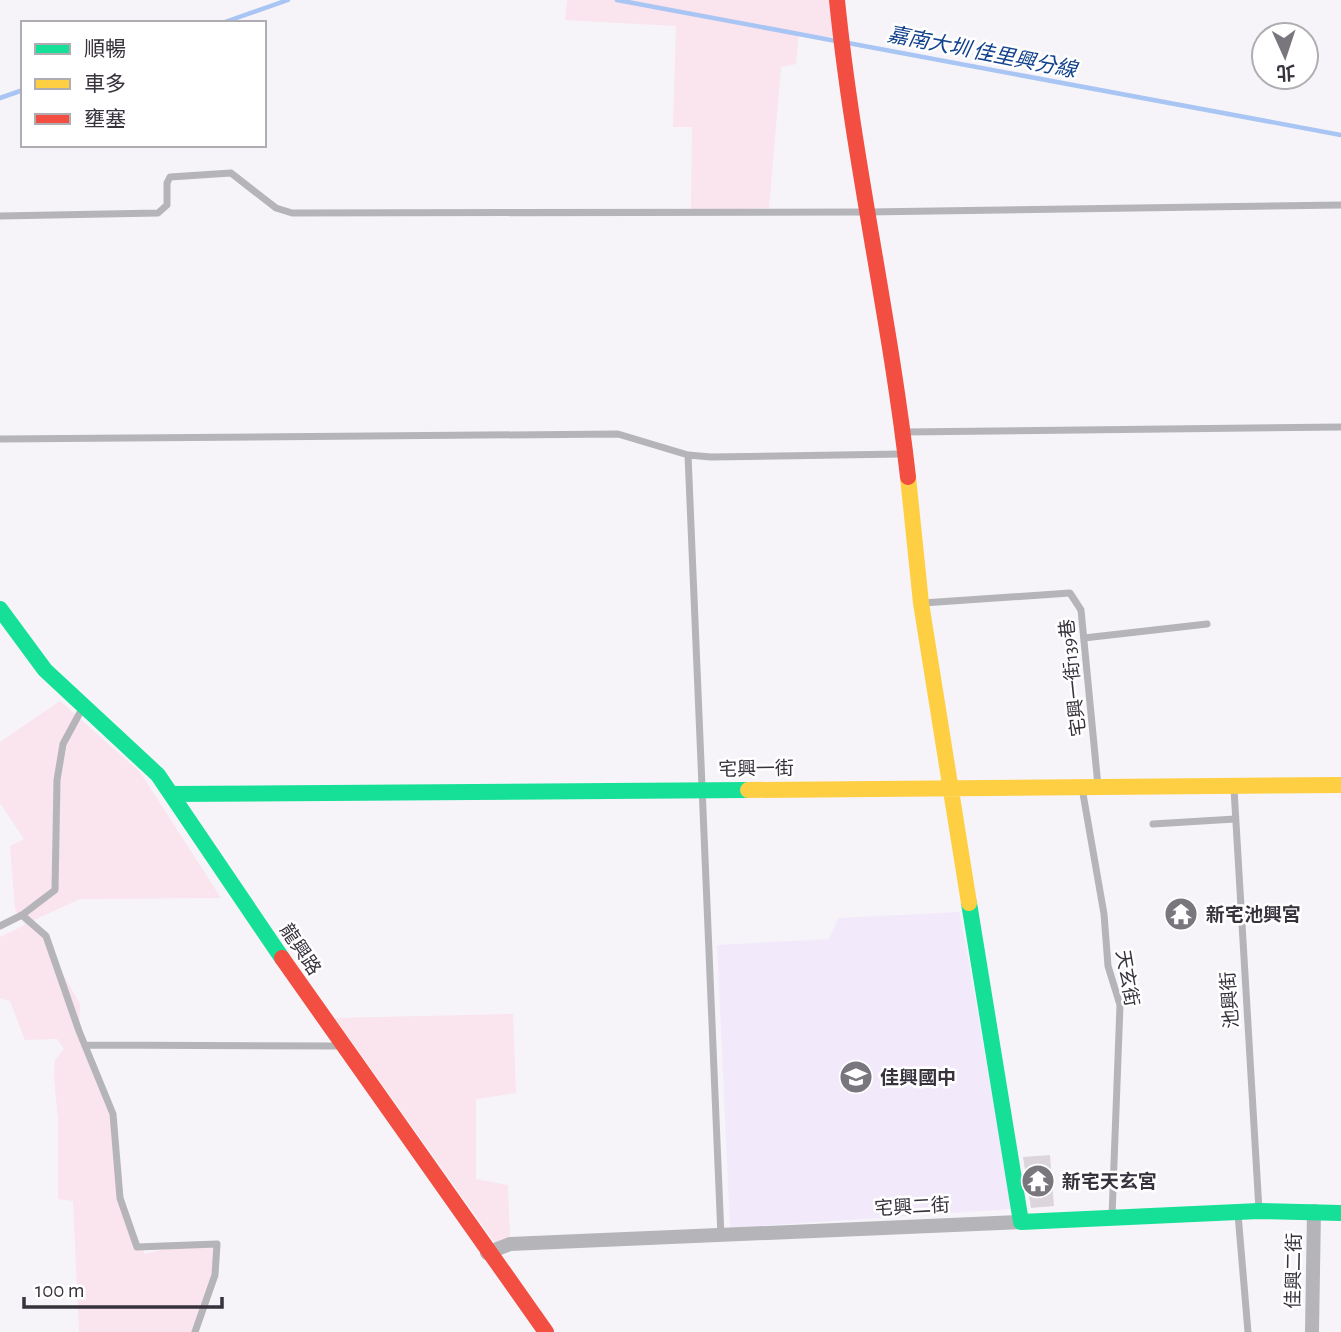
<svg xmlns="http://www.w3.org/2000/svg" width="1341" height="1332" font-family="'Alegreya Sans','Noto Sans TC',sans-serif">
<style>
.built{fill:#f2eafb}
.green{fill:#fae4ed}
.lines{fill:none;stroke-linecap:round;stroke-linejoin:round}
.stream{stroke:#a9c5f4;stroke-width:4.5}
.building{fill:#dcd6dc}
.lane{stroke:#b5b5b9;stroke-width:7}
.street{stroke:#b5b5b9;stroke-width:14}
.fast{stroke:#16e098;stroke-width:16}
.slow{stroke:#ffcf43;stroke-width:16}
.jam{stroke:#f24e42;stroke-width:16}
.labels{text-anchor:middle;stroke-width:5;stroke-linejoin:round;paint-order:stroke}
.street-label{font-size:19px;fill:#37323c;stroke:#fff}
.poi-label{font-size:19px;font-weight:bold;fill:#37323c;stroke:#fff;text-anchor:start}
.water-label{font-size:21px;font-style:italic;fill:#12428d;stroke:#fff}
</style>
<rect width="100%" height="100%" fill="#f6f4f9"/>
<!-- built -->
<path class="built" d="M960,912L1012,1209L730,1228L717,945L829,939L838,918Z"/>
<!-- green -->
<path class="green" d="M567,0H832L837,38L799,32L796,64L781,67L769,208L691,211L692,127H673L676,26L565,20Z
M60,701L140,772L221,898L80,899L32,921L46,936L55,960L80,1004L79,1031L113,1114L120,1198L145,1254L173,1247L217,1244L215,1275L195,1332H79L73,1201L58,1199V1120L54,1077L55,1060L64,1049L57,1039L25,1040L10,1001L0,998V937L25,925L15,909L10,846L24,839L0,803V742Z
M513,1014L516,1093L476,1099V1179L508,1185L510,1239L495,1243L335,1018Z"/>
<g class="lines">
<!-- stream -->
<path class="stream" d="M617,0L836,41
M222,23L288,0
M848,43L1341,135
M0,98L23,90"/>
</g>
<!-- building -->
<path class="building" d="M1193,906V922L1170,923V907Z
M1050,1155L1054,1206L1031,1208L1023,1157Z"/>
<g class="lines">
<!-- lane -->
<path class="lane" d="M0,216L158,213L167,205V183L170,177L231,173L276,208L292,213L868,212L1341,205
M904,432L1341,427
M0,439L618,434L688,455L711,457L902,454
M688,455L721,1236
M923,603L1070,593L1081,610L1098,786
M1084,638L1207,624
M1082,788L1104,914L1108,966L1120,1005L1112,1216
M1234,789L1259,1210
M1153,824L1235,819
M22,915L46,936L79,1031L113,1114L120,1198L137,1247L217,1244L215,1275L195,1332
M0,926L22,915L55,890L57,780L63,744L83,707
M85,1045L338,1046
M1238,1214L1248,1332"/>
<!-- street -->
<path class="street" d="M487,1253L510,1244L1021,1222
M1312,1332L1314,1211"/>
<!-- fast -->
<path class="fast" d="M0,609L45,670L158,775L282,958
M172,794L748,790
M969,903L1021,1222L1259,1211L1341,1213"/>
<!-- slow -->
<path class="slow" d="M908,477L921,603L969,903
M748,790L1341,785"/>
<!-- jam -->
<path class="jam" d="M837,0C853,160 890,317 908,477
M282,958L546,1332"/>
</g>
<!-- icons -->
<defs>
<symbol id="temple-disc" viewBox="-11 -11 22 22"><circle r="9.5" fill="#7a767e" stroke="#fff"/><path d="M0-6L5-2H3V0L6.5 2.5H4V6H1.5V3h-3V6H-4V2.5H-6.5L-3 0V-2H-5Z" fill="#fff"/></symbol>
<symbol id="school-disc" viewBox="-11 -11 22 22"><circle r="9.5" fill="#7a767e" stroke="#fff"/><path d="M0-5L7-2L0 1L-7-2ZM-4 1L0 2.5L4 1V4Q0 6-4 4Z" fill="#fff"/></symbol>
</defs>
<g fill-rule="evenodd">
<use href="#temple-disc" x="1162" y="895" width="38" height="38"/>
<use href="#school-disc" x="837" y="1058" width="38" height="38"/>
<use href="#temple-disc" x="1019" y="1162" width="38" height="38"/>
</g>
<g class="labels">
<!-- street labels -->
<g class="street-label">
<text transform="translate(1072 678) rotate(-96)" y="7">宅興一街139巷</text>
<text transform="translate(756 768) rotate(-1)" y="7">宅興一街</text>
<text transform="translate(301 949) rotate(56)" y="7">龍興路</text>
<text transform="translate(1128 978) rotate(80)" y="7">天玄街</text>
<text transform="translate(1229 1000) rotate(-94)" y="7">池興街</text>
<text transform="translate(912 1206) rotate(-3)" y="7">宅興二街</text>
<text transform="translate(1293 1271) rotate(-89)" y="7">佳興二街</text>
</g>
<!-- poi labels -->
<g class="poi-label">
<text x="1206" y="921">新宅池興宮</text>
<text x="880" y="1084">佳興國中</text>
<text x="1062" y="1188">新宅天玄宮</text>
</g>
<!-- water labels -->
<g class="water-label">
<text transform="translate(982 52) rotate(11)" y="7">嘉南大圳 佳里興分線</text>
</g>
</g>
<!-- legend -->
<rect x="21" y="21" width="245" height="126" fill="#ffffff" stroke="#afadb1" stroke-width="2"/>
<rect x="35" y="44" width="35" height="10" fill="#16e098" stroke="#afadb1" stroke-width="2"/>
<text x="84" y="56" font-size="21" fill="#37323c">順暢</text>
<rect x="35" y="79" width="35" height="10" fill="#ffcf43" stroke="#afadb1" stroke-width="2"/>
<text x="84" y="91" font-size="21" fill="#37323c">車多</text>
<rect x="35" y="114" width="35" height="10" fill="#f24e42" stroke="#afadb1" stroke-width="2"/>
<text x="84" y="126" font-size="21" fill="#37323c">壅塞</text>
<!-- north arrow -->
<g transform="translate(1285 56) rotate(177)"><circle r="33" fill="#ffffff" stroke="#afadb1" stroke-width="2"/>
<path d="M0-5L12 26L0 18L-12 26Z" fill="#7a767e"/>
<text y="-10" font-size="19" font-weight="bold" text-anchor="middle" fill="#37323c">北</text>
</g>
<!-- scale -->
<path d="M24 1297v10h198v-10" fill="none" stroke="#37323c" stroke-width="3.5"/>
<text x="35" y="1297" font-size="21" fill="#37323c" stroke="#ffffff" stroke-width="5" paint-order="stroke">100 m</text>
</svg>
